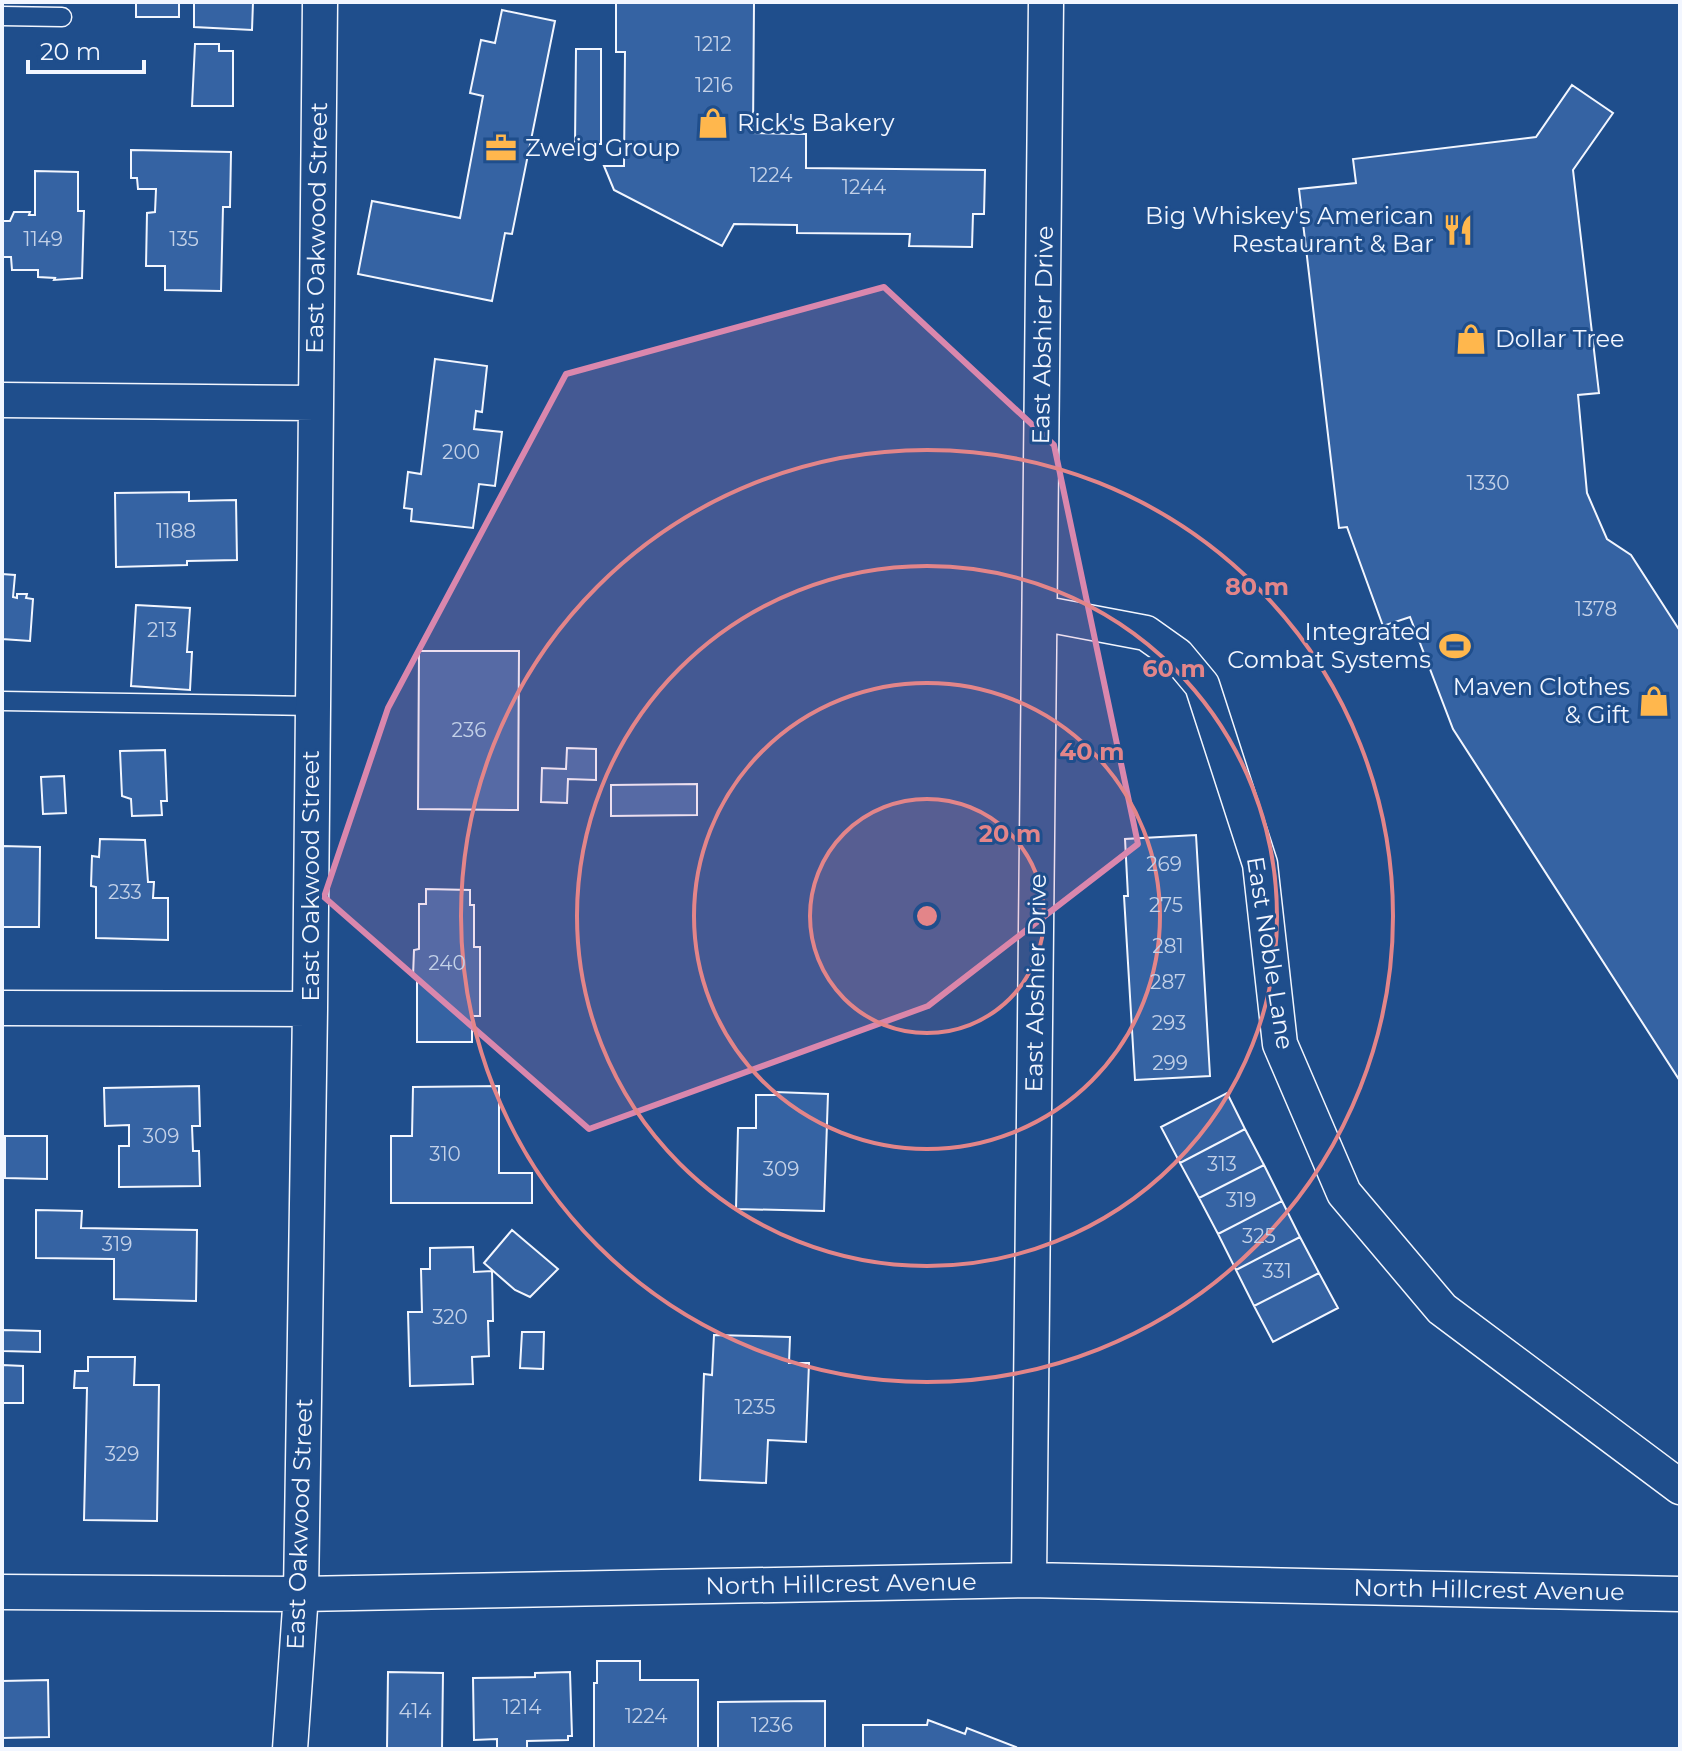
<svg xmlns="http://www.w3.org/2000/svg" width="1682" height="1751" font-family="Montserrat,sans-serif">
<style>
.building{fill:#3563a3;stroke:#f2f6ff;stroke-width:2}
.lines{fill:none;stroke-linecap:round;stroke-linejoin:round}
.lane-casing{stroke:#f2f6ff;stroke-width:21}
.street-casing{stroke:#f2f6ff;stroke-width:37}
.lane{stroke:#1f4e8c;stroke-width:18}
.street{stroke:#1f4e8c;stroke-width:34}
.marked{fill:#da87ad;fill-opacity:0.2;stroke:#da87ad;stroke-width:6;stroke-linejoin:round}
.ring{fill:none;stroke:#e38589;stroke-width:4}
.labels{text-anchor:middle;stroke-width:6;stroke-linejoin:round;paint-order:stroke}
.number-label{font-size:20px;fill:#c3d1e8}
.poi-label{font-size:24px;fill:#f2f6ff;stroke:#1f4e8c;text-anchor:start}
.street-label{font-size:24px;fill:#f2f6ff;stroke:#1f4e8c}
.centre{fill:#e38589;stroke:#1f4e8c;stroke-width:4}
.ring-label{font-size:24px;text-anchor:middle;font-weight:bold;fill:#e38589;stroke:#1f4e8c;stroke-width:6;stroke-linejoin:round;paint-order:stroke}
</style>
<rect width="100%" height="100%" fill="#1f4e8c"/>
<!-- building -->
<path class="building" d="M136,2H179V17H136Z
M194,2H253L252,30L194,27Z
M616,2H754L753,133L806,134V168L985,170L984,214H973L972,247L909,246L910,234L797,233V225L734,224L722,246L614,190L604,166H624L625,52H616Z
M502,10L555,21L512,234L505,233L492,301L358,274L372,201L460,218L483,96L470,93L481,40L495,43Z
M195,44H219V51H233V106H192Z
M576,49H601V144H575Z
M1572,85L1613,113L1573,170L1599,393L1578,395L1587,493L1607,539L1631,555L1680,631V1081L1453,729L1410,617L1383,626L1347,527L1339,528L1299,189L1356,183L1353,159L1536,137Z
M131,150L231,152L230,207H223L221,291L165,290V266H146L147,213L155,212L156,189H138L137,178H131Z
M35,171L78,172V211H84L82,278L54,280L55,278L38,277V270H12L11,257H2V221H10L14,212H30L29,215H35Z
M435,359L487,366L482,412L476,411L474,429L502,432L495,486L479,484L473,528L411,521L412,509L404,508L408,472L421,474Z
M189,492V501L236,500L237,560L187,561V565L116,567L115,493Z
M2,574L15,575L13,597L17,598V594H27L26,598L33,599L30,641L2,639Z
M136,605L190,608L187,652H192L190,690L131,686Z
M419,651H519L518,810L418,809Z
M567,748L596,749V780L568,779L567,803L541,802L542,768L566,769Z
M165,750L167,801H161L162,815L132,816L131,799L122,796L120,751Z
M64,776L66,813L43,814L41,777Z
M697,784V815L611,816V785Z
M1196,835L1210,1076L1135,1080L1124,896H1128L1125,839Z
M100,839L145,840L148,882H154L153,898H168V940L96,938V887L91,886L92,856L99,857Z
M2,846L40,847L39,927H2Z
M426,889L470,890V905H474V947H480V1016H472V1042H417V977H413L414,950L419,949V904H426Z
M199,1086L200,1126H192L193,1151H199L200,1186L119,1187V1146H129V1125L105,1126L104,1088Z
M499,1086V1173H532V1203H391V1136H412L413,1087Z
M775,1092L828,1094L824,1211L736,1209L738,1128H756V1095H775Z
M1227,1093L1245,1129L1180,1163L1161,1127Z
M1245,1129L1264,1165L1199,1198L1180,1163Z
M5,1136H47V1179L5,1178Z
M1264,1165L1282,1201L1218,1234L1199,1198Z
M1282,1201L1300,1237L1236,1270L1218,1234Z
M36,1210L82,1211L81,1228L197,1230L196,1301L114,1299V1259L36,1258Z
M512,1230L558,1269L530,1297L515,1290L484,1263Z
M1300,1237L1319,1273L1254,1306L1236,1270Z
M473,1247L474,1272L492,1271L493,1321H488L489,1356L472,1357L473,1384L410,1386L408,1312H422L421,1269H430V1248Z
M1319,1273L1338,1308L1273,1342L1254,1306Z
M3,1330L40,1331V1352L3,1351Z
M522,1332H544L543,1369L520,1368Z
M714,1335L790,1337L789,1363H809L806,1442L768,1440L766,1483L700,1480L704,1374L712,1375Z
M88,1357H135L134,1385H159L157,1521L84,1520L87,1388H74L75,1371H88Z
M2,1365L23,1366V1403H2Z
M597,1661H640V1680H698V1749H594V1683H597Z
M388,1672L443,1673L442,1749H387Z
M570,1672L572,1736H568V1740L527,1741V1749H497V1739L474,1740L473,1678L535,1677V1673Z
M48,1680L49,1737L2,1738V1681Z
M825,1701V1749H718V1702Z
M928,1720L965,1734L967,1728L1016,1747L1015,1749H863V1725H927Z"/>
<g class="lines">
<defs>
<path id="lane" d="M2,16L62,17
M2,701L313,706"/>
<path id="street" d="M2,400L315,403
M1040,613L1146,633L1177,655L1202,685L1260,864L1280,1044L1344,1193L1442,1309L1680,1487
M2,1008L310,1009
M1029,1580L1046,2
M2,1592L301,1594L1029,1580L1680,1594
M290,1749L301,1594L310,1009L320,2"/>
</defs>
<!-- lane casing -->
<use href="#lane" class="lane-casing"/>
<!-- street casing -->
<use href="#street" class="street-casing"/>
<!-- lane -->
<use href="#lane" class="lane"/>
<!-- street -->
<use href="#street" class="street"/>
</g>
<!-- marked area -->
<path class="marked" d="M884,287L1054,445L1138,844L928,1006L589,1129L324,897L388,708L566,374Z"/>
<!-- distance rings -->
<circle cx="927" cy="916" r="117" fill="#e38589" fill-opacity=".12"/>
<g class="ring">
<circle cx="927" cy="916" r="117"/>
<circle cx="927" cy="916" r="233"/>
<circle cx="927" cy="916" r="350"/>
<circle cx="927" cy="916" r="466"/>
</g>
<!-- icons -->
<defs>
<symbol id="shop-bare" viewBox="-9 -9 18 18"><path d="M-5-2.5h2.3a2.7 3.5 0 0 1 5.4 0H5L5.5 6h-11ZM-1.5-2.5h3a1.5 2.3 0 0 0-3 0Z" fill="#ffb74d" stroke="#1f4e8c" stroke-width="2.5" paint-order="stroke"/></symbol>
<symbol id="office-bare" viewBox="-9 -9 18 18"><path d="M-6-3h4V-5.5h4V-3h4V5H-6ZM-1-4.5V-3h2v-1.5ZM-6 0V1H6V0Z" fill="#ffb74d" stroke="#1f4e8c" stroke-width="2.5" paint-order="stroke"/></symbol>
<symbol id="restaurant-bare" viewBox="-9 -9 18 18"><path d="M-5-6h1v4h1v-4h1v4h1v-4h1v5L-1.5 .5V6h-2V.5L-5-1ZM5-6V6H3V1.5H1.5Q1.5-4 5-6Z" fill="#ffb74d" stroke="#1f4e8c" stroke-width="2.5" paint-order="stroke"/></symbol>
<symbol id="stadium-bare" viewBox="-9 -9 18 18"><path d="M0-5a6.5 5 0 1 0 0 10a6.5 5 0 1 0 0-10ZM-3.5-1.8h7v3.6h-7Z" fill="#ffb74d" stroke="#1f4e8c" stroke-width="2.5" paint-order="stroke"/></symbol>
</defs>
<g fill-rule="evenodd">
<use href="#shop-bare" x="691" y="101" width="44" height="44"/>
<use href="#office-bare" x="479" y="126" width="44" height="44"/>
<use href="#restaurant-bare" x="1436" y="208" width="44" height="44"/>
<use href="#shop-bare" x="1449" y="317" width="44" height="44"/>
<use href="#stadium-bare" x="1433" y="624" width="44" height="44"/>
<use href="#shop-bare" x="1632" y="679" width="44" height="44"/>
</g>
<g class="labels">
<!-- number labels -->
<g class="number-label">
<text x="713" y="51">1212</text>
<text x="714" y="92">1216</text>
<text x="771" y="182">1224</text>
<text x="864" y="194">1244</text>
<text x="43" y="246">1149</text>
<text x="184" y="246">135</text>
<text x="461" y="459">200</text>
<text x="1488" y="490">1330</text>
<text x="176" y="538">1188</text>
<text x="1596" y="616">1378</text>
<text x="162" y="637">213</text>
<text x="469" y="737">236</text>
<text x="1164" y="871">269</text>
<text x="125" y="899">233</text>
<text x="1166" y="912">275</text>
<text x="1168" y="953">281</text>
<text x="447" y="970">240</text>
<text x="1168" y="989">287</text>
<text x="1169" y="1030">293</text>
<text x="1170" y="1070">299</text>
<text x="161" y="1143">309</text>
<text x="445" y="1161">310</text>
<text x="1222" y="1171">313</text>
<text x="781" y="1176">309</text>
<text x="1241" y="1207">319</text>
<text x="1259" y="1243">325</text>
<text x="117" y="1251">319</text>
<text x="1277" y="1278">331</text>
<text x="450" y="1324">320</text>
<text x="755" y="1414">1235</text>
<text x="122" y="1461">329</text>
<text x="522" y="1714">1214</text>
<text x="415" y="1718">414</text>
<text x="646" y="1723">1224</text>
<text x="772" y="1732">1236</text>
</g>
<!-- poi labels -->
<g class="poi-label">
<text x="737" y="131">Rick's Bakery</text>
<text x="525" y="156">Zweig Group</text>
<text x="1434" y="224" text-anchor="end">Big Whiskey's American<tspan x="1434" dy="28">Restaurant &amp; Bar</tspan></text>
<text x="1495" y="347">Dollar Tree</text>
<text x="1431" y="640" text-anchor="end">Integrated<tspan x="1431" dy="28">Combat Systems</tspan></text>
<text x="1630" y="695" text-anchor="end">Maven Clothes<tspan x="1630" dy="28">&amp; Gift</tspan></text>
</g>
<!-- street labels -->
<g class="street-label">
<text transform="translate(317 228) rotate(-89)" y="8">East Oakwood Street</text>
<text transform="translate(1043 335) rotate(-89)" y="8">East Abshier Drive</text>
<text transform="translate(311 876) rotate(-90)" y="8">East Oakwood Street</text>
<text transform="translate(1270 953) rotate(81)" y="8">East Noble Lane</text>
<text transform="translate(1036 983) rotate(-89)" y="8">East Abshier Drive</text>
<text transform="translate(300 1524) rotate(-88)" y="8">East Oakwood Street</text>
<text transform="translate(841 1584) rotate(-1)" y="8">North Hillcrest Avenue</text>
<text transform="translate(1489 1590) rotate(1)" y="8">North Hillcrest Avenue</text>
</g>
</g>
<circle cx="927" cy="916" r="12" class="centre"/>
<g class="ring-label">
<text x="1257" y="595">80 m</text>
<text x="1174" y="677">60 m</text>
<text x="1092" y="760">40 m</text>
<text x="1010" y="842">20 m</text>
</g>
<!-- border -->
<rect width="1682" height="1751" fill="none" stroke="#f2f6ff" stroke-width="8"/>
<!-- scale -->
<path d="M28 60v12h116v-12" fill="none" stroke="#f2f6ff" stroke-width="4"/>
<text x="40" y="60" font-size="24" fill="#f2f6ff" stroke="#1f4e8c" stroke-width="6" paint-order="stroke">20 m</text>
</svg>
